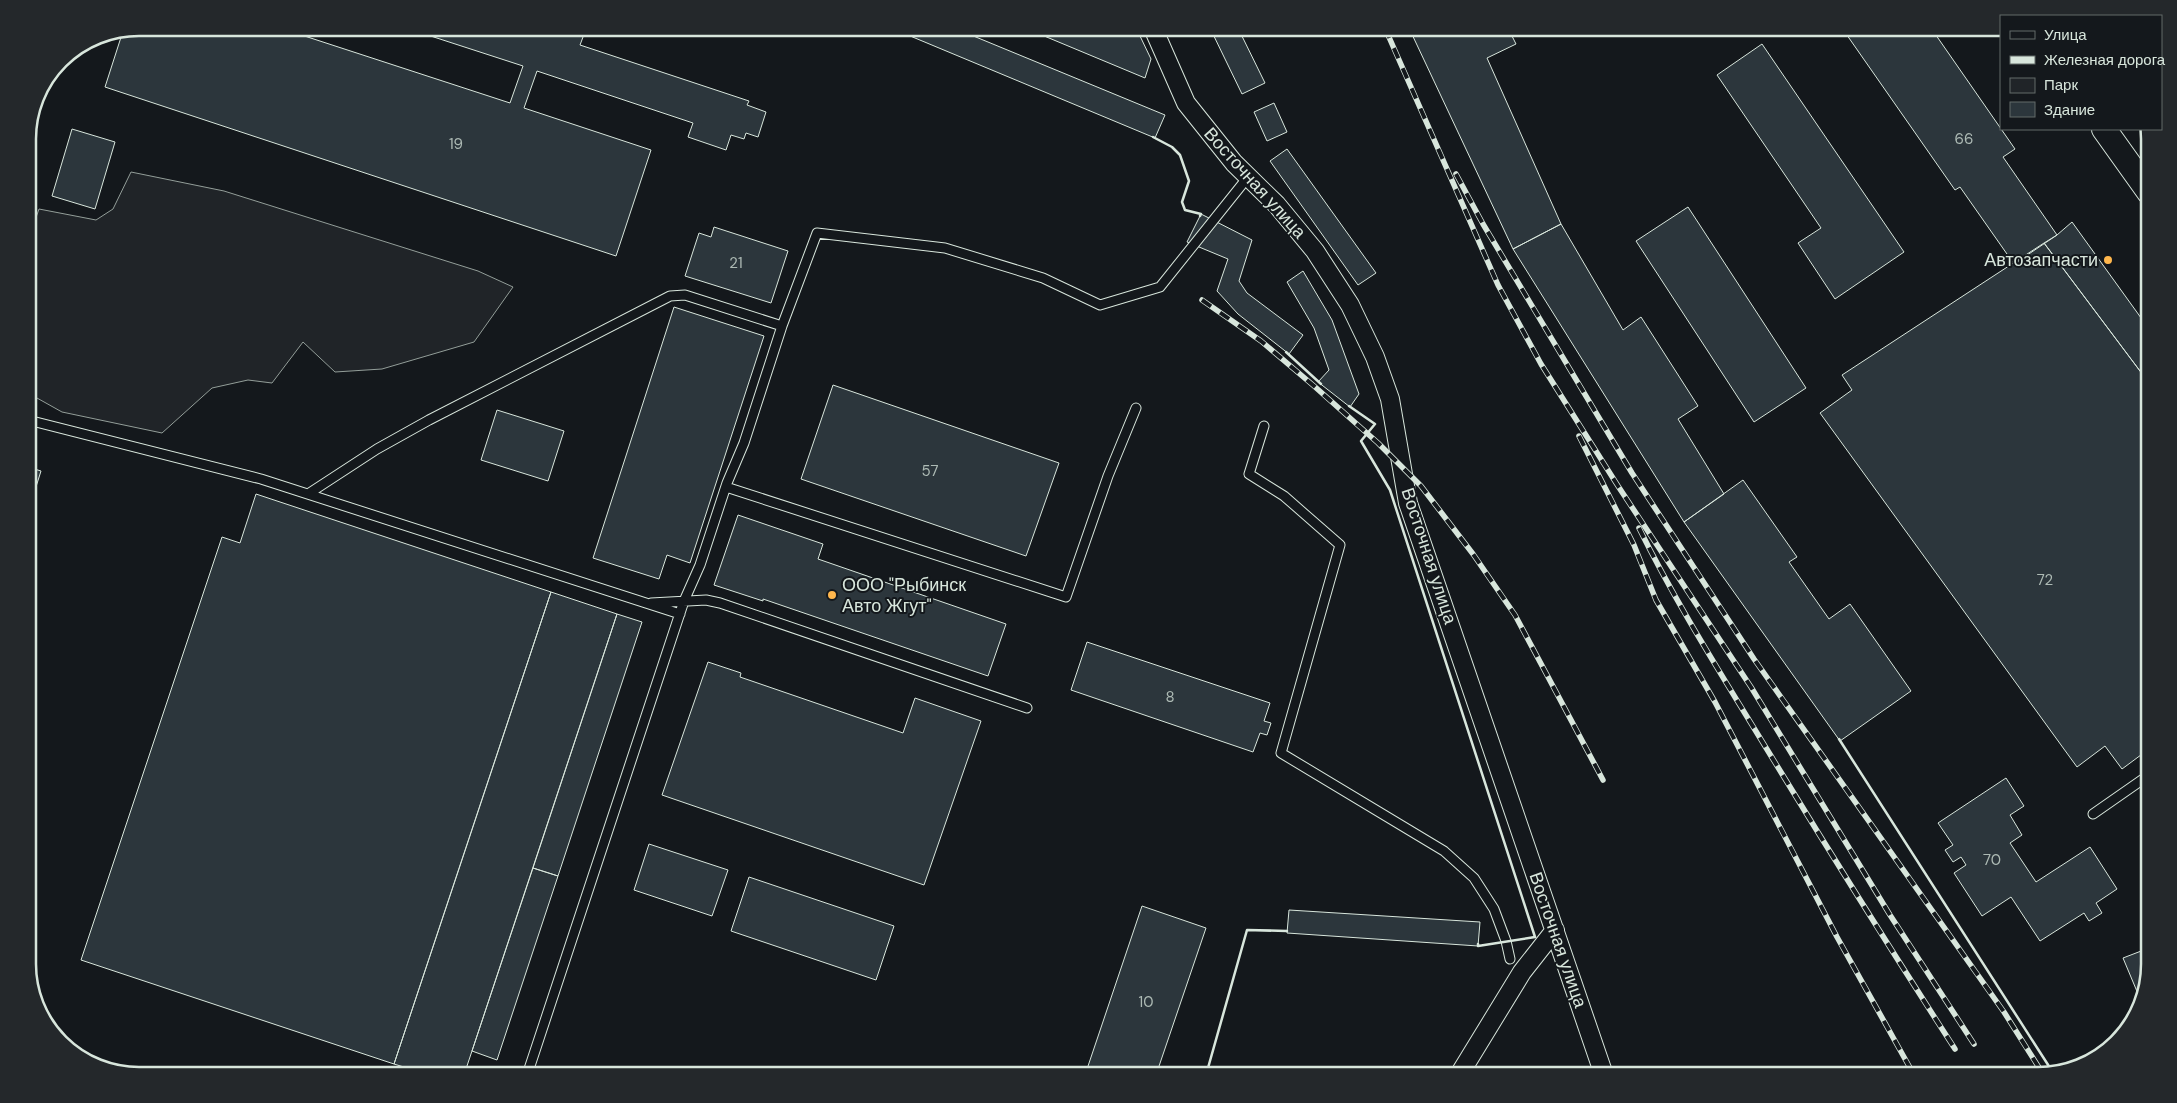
<svg xmlns="http://www.w3.org/2000/svg" width="2177" height="1103" font-family="'DM Sans',sans-serif">
<style>
.green{fill:#202428;stroke:#939e99}
.building{fill:#2c363c;stroke:#d8e6dc}
.lines{fill:none;stroke-linecap:round;stroke-linejoin:round}
.lane-casing{stroke:#d8e6dc;stroke-width:11}
.street-casing{stroke:#d8e6dc;stroke-width:20}
.secondary-casing{stroke:#d8e6dc;stroke-width:26}
.lane{stroke:#14181c;stroke-width:9}
.street{stroke:#14181c;stroke-width:18}
.secondary{stroke:#14181c;stroke-width:24}
.rail-casing{stroke:#d8e6dc;stroke-width:5.5}
.rail{stroke:#14181c;stroke-width:4;stroke-dasharray:11;stroke-linecap:butt}
.wall{stroke:#d8e6dc;stroke-width:2.5}
.poi-dot{fill:#ffb74d;stroke:#14181c;stroke-width:2}
.labels{text-anchor:middle;stroke-width:4;stroke-linejoin:round;paint-order:stroke}
.number-label{font-size:15px;fill:#adbab4}
.street-label{font-size:18px;fill:#d8e6dc;stroke:#14181c}
.poi-label{font-size:18px;fill:#d8e6dc;stroke:#14181c;text-anchor:end}
.rim{fill:none;stroke:#d8e6dc;stroke-width:2.5}
</style>
<rect width="100%" height="100%" fill="#14181c"/>
<!-- green -->
<path class="green" d="M131,172L224,191L478,271L513,287L474,342L382,369L335,372L303,342L272,383L248,380L212,388L162,433L62,412L28,393V240L39,209L96,220L113,209Z"/>
<!-- building -->
<path class="building" d="M139,28H280L510,103L523,66L406,28H580L586,29L580,45L749,101L747,105L766,112L758,137L746,133L744,139L731,135L726,150L688,137L693,123L537,71L524,108L651,150L616,256L105,87L123,31Z
M891,28H954L1165,115L1155,138Z
M1025,28H1121L1140,36L1151,59L1145,78Z
M1210,28H1238L1265,83L1242,94Z
M1409,28H1508L1516,44L1487,58L1561,224L1513,249Z
M1842,28H1931L2015,149L2003,157L2057,235L2014,264L1960,187L1955,190Z
M1762,44L1904,252L1835,299L1798,243L1821,228L1717,75Z
M1274,103L1287,132L1267,141L1254,112Z
M72,129L115,142L95,209L52,196Z
M1287,149L1376,273L1358,285L1270,161Z
M1688,207L1806,388L1754,422L1636,241Z
M1201,214L1252,240L1239,281L1247,293L1303,335L1289,354L1238,314L1217,291L1228,259L1187,242Z
M2072,222L2149,329V383L2044,243L2057,235Z
M1561,224L1623,330L1641,317L1698,406L1678,419L1724,494L1684,522L1513,249Z
M714,227L788,251L771,303L685,276L699,233L711,237Z
M2044,243L2149,383V749L2122,769L2105,746L2077,767L1820,413L1852,390L1842,375Z
M1303,271L1332,320L1359,394L1350,407L1318,382L1329,370L1314,328L1287,282Z
M674,307L764,336L690,563L667,555L659,579L593,558Z
M833,385L1059,463L1026,556L801,479Z
M497,410L564,431L548,481L481,460Z
M28,467L41,471L28,512Z
M1743,480L1797,557L1789,562L1829,619L1850,604L1911,691L1840,741L1684,522Z
M256,494L551,592L394,1064L81,960L222,537L240,543Z
M738,515L823,544L818,559L1006,624L988,676L763,599V601L714,585Z
M551,592L617,614L464,1075H430L394,1064Z
M617,614L642,622L558,876L533,868Z
M1087,642L1270,703L1264,721L1271,723L1267,735L1260,733L1253,752L1071,690Z
M708,662L741,673L740,677L903,733L915,698L981,721L924,885L662,795Z
M2006,778L2024,806L2010,815L2022,835L2010,843L2036,882L2090,847L2117,889L2096,903L2102,913L2089,921L2084,913L2040,941L2011,897L1982,916L1954,873L1966,865L1961,857L1953,862L1945,850L1953,845L1938,823Z
M649,844L728,870L712,916L634,890Z
M533,868L558,876L497,1060L472,1051Z
M749,877L894,926L876,980L731,931Z
M1142,906L1206,928L1156,1075H1085Z
M1289,910L1480,922L1478,946L1287,933Z
M2149,948L2150,964L2141,1001L2123,958Z"/>
<g class="lines">
<defs>
<path id="lane" d="M782,326L817,233L945,248L1043,278L1100,305L1160,287L1248,177
M28,420L261,479L680,614
M1264,426L1249,474L1284,496L1340,545L1281,753L1444,851L1474,878L1494,909L1506,941L1510,959
M726,487L1066,597L1108,476L1136,408
M308,494L377,449L429,420L670,296L685,295L782,326L744,443L727,483L700,565L684,601L527,1075
M651,603L706,600L720,603L1027,708
M2093,814L2149,775"/>
<path id="street" d="M1153,28L1186,103L1234,163L1277,205L1315,251L1350,305L1375,357L1390,399L1408,503L1604,1075
M1459,1075L1522,972L1555,930"/>
<path id="secondary" d="M2104,129L2149,192"/>
</defs>
<!-- lane casing -->
<use href="#lane" class="lane-casing"/>
<!-- street casing -->
<use href="#street" class="street-casing"/>
<!-- secondary casing -->
<use href="#secondary" class="secondary-casing"/>
<!-- lane -->
<use href="#lane" class="lane"/>
<!-- street -->
<use href="#street" class="street"/>
<!-- secondary -->
<use href="#secondary" class="secondary"/>
<defs>
<path id="rail" d="M1385,28L1498,285L1541,364L1618,486L1751,687L1890,915L1974,1044
M1456,174L1483,224L1632,473L1754,659L2004,1012L2043,1074
M1202,300L1261,341L1314,386L1378,443L1421,486L1473,554L1515,615L1603,780
M1579,436L1634,545L1656,600L1715,702L1837,937L1914,1075
M1639,528C1677,605 1723,677 1768,751C1829,851 1891,950 1955,1049"/>
</defs>
<!-- rail casing -->
<use href="#rail" class="rail-casing"/>
<!-- rail -->
<use href="#rail" class="rail"/>
<!-- wall -->
<path class="wall" d="M1153,137L1172,147L1180,155L1189,181L1182,202L1185,210L1201,214L1200,216
M1286,352L1321,384
M1349,406L1375,424L1361,441L1390,490L1535,937L1478,946V944
M1839,739L2052,1071
M1206,1075L1247,930L1287,931"/>
</g>
<!-- markers -->
<g class="poi-dot">
<circle cx="2108" cy="260" r="5"/>
<circle cx="832" cy="595" r="5"/>
</g>
<g class="labels">
<!-- number labels -->
<g class="number-label">
<text x="1964" y="144">66</text>
<text x="456" y="149">19</text>
<text x="736" y="268">21</text>
<text x="930" y="476">57</text>
<text x="2045" y="585">72</text>
<text x="1170" y="702">8</text>
<text x="1992" y="865">70</text>
<text x="1146" y="1007">10</text>
</g>
<!-- street labels -->
<g class="street-label">
<text transform="translate(1255 183) rotate(48)" y="6">Восточная улица</text>
<text transform="translate(1429 556) rotate(72)" y="6">Восточная улица</text>
<text transform="translate(1558 940) rotate(71)" y="6">Восточная улица</text>
</g>
<!-- poi labels -->
<g class="poi-label">
<text x="2098" y="266">Автозапчасти</text>
<text x="842" y="591" text-anchor="start">ООО "Рыбинск<tspan x="842" dy="21">Авто Жгут"</tspan></text>
</g>
</g>
<!-- crop -->
<path d="M0 0H2177V1103H0ZM139 36H2038A103 103 0 0 1 2141 139V964A103 103 0 0 1 2038 1067H139A103 103 0 0 1 36 964V139A103 103 0 0 1 139 36Z" fill="#24282b" fill-rule="evenodd"/>
<path class="rim" d="M139 36H2038A103 103 0 0 1 2141 139V964A103 103 0 0 1 2038 1067H139A103 103 0 0 1 36 964V139A103 103 0 0 1 139 36Z"/>
<!-- legend -->
<rect x="2000" y="15" width="162" height="115" fill="#14181c" stroke="#626a69"/>
<rect x="2010" y="31" width="25" height="8" fill="#14181c" stroke="#626a69"/>
<text x="2044" y="40" font-size="15" fill="#d8e6dc">Улица</text>
<rect x="2010" y="56" width="25" height="8" fill="#d8e6dc" stroke="#626a69"/>
<text x="2044" y="65" font-size="15" fill="#d8e6dc">Железная дорога</text>
<rect x="2010" y="78" width="25" height="15" fill="#202428" stroke="#626a69"/>
<text x="2044" y="90" font-size="15" fill="#d8e6dc">Парк</text>
<rect x="2010" y="102" width="25" height="15" fill="#2c363c" stroke="#626a69"/>
<text x="2044" y="115" font-size="15" fill="#d8e6dc">Здание</text>
</svg>
